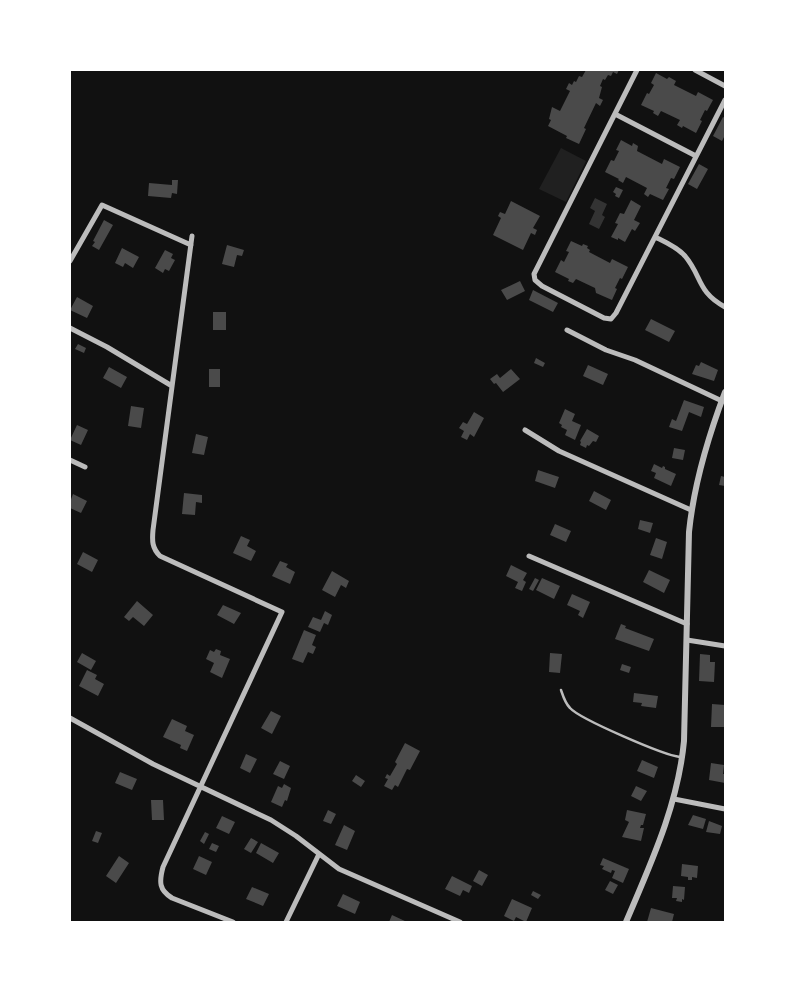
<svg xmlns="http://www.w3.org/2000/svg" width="795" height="992" font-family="Poppins,sans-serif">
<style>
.green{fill:#202020}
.water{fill:#333}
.building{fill:#4a4a4a}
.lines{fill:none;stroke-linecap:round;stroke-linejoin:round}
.service{stroke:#bcbcbc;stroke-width:2.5}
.minor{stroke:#bcbcbc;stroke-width:5}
.tertiary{stroke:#bcbcbc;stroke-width:6}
</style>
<rect width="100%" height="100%" fill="#111"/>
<!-- green -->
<path class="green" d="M561,148L586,161L566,202L539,189Z"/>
<!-- water -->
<path class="water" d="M595,198L607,204L602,215L605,217L599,229L589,224L595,211L590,208Z"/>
<!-- building -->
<path class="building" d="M586,70H619L617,74L613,72L611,76L608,75L605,80L603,79L600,86L602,87L599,98L603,100L600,106L596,103L584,128L586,129L579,144L566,138L567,136L548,126L551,120L549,119L552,107L560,111L570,91L566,89L569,83L572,85L574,81L576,82L579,76L582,77Z
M656,73L667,79L669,77L676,81L674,85L696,96L698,92L713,100L707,111L705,110L700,120L702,121L696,133L683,126L682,128L677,125L680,120L661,111L658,116L653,113L654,111L641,105L647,93L649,94L654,85L651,83Z
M723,117L725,118V135L722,141L713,136Z
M621,140L632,146L633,143L638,146L637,151L662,164L664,159L680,167L674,179L671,178L666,188L669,189L663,200L650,194L648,197L644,194L647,188L626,177L623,183L618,180L619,179L605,172L611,160L614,161L619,151L616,150Z
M699,164L708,169L697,189L688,184Z
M172,180H178L177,194L172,193L171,198L148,196L149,183L172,185Z
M616,187L623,190L619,198L615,196L616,194L613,192Z
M631,200L641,206L634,220L640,223L635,231L632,229L625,242L618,238V240L611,237L618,224L615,223L620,213L624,214Z
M511,201L540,216L533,228L537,230L535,235L531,233L523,250L493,235L501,218L498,216L500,212L505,214Z
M104,220L113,225L99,250L92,246L95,242L93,241Z
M571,241L582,246L583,244L588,246L587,248L590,250L589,252L610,263L612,259L628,267L622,279L620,278L615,288L617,289L612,300L596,293L595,288L576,279L573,283L568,281L569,279L555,272L561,260L564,262L569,252L566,251Z
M227,245L244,250L242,256L237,255L234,267L222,264Z
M122,248L139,257L133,268L125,263L123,267L115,263Z
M165,250L173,254L171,258L175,260L169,271L165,269L163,273L155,268Z
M520,281L525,291L507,300L501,290Z
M533,290L558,303L553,312L529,300Z
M77,297L93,306L87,318L70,310Z
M213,312H226V330H213Z
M651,319L675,331L669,342L645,330Z
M78,344L86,348L84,353L75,349Z
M536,358L545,363L543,367L534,363Z
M701,362L718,370L714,381L692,374L696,365L699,366Z
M588,365L608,374L603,385L583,376Z
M109,367L127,377L121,388L103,378Z
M209,369H220V387H209Z
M511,369L520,379L503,392L496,383L494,384L490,379L497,374L500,378Z
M684,400L704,407L701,417L689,412L682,431L669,427L672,419L676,421Z
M131,406L144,408L141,428L128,426Z
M565,409L575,414L572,421L581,425L575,440L565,435L567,430L561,427L562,425L559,423Z
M474,412L484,418L474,437L470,434L467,440L461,437L464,431L459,428L463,422L467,424Z
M77,425L88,430L81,445L70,440Z
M587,429L599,436L596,442L593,441L589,446L587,445L586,448L580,445L581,442L580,441Z
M196,434L208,437L204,455L192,453Z
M674,448L685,450L683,460L672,458Z
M654,464L662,468L663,466L665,467V469L676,474L671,486L654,478L656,473L651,471Z
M538,470L559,477L555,488L535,481Z
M721,476L725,477V486L719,485Z
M594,491L611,500L606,510L589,501Z
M184,493L202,495V503L196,502L195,515L182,514Z
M73,494L87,501L81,513L70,508V502Z
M640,520L653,523L650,533L638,529Z
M555,524L571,531L566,542L550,535Z
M241,536L250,540L247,546L256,551L251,561L233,553Z
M656,538L667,542L662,559L650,555Z
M83,552L98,560L92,572L77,564Z
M280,561L288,564L286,567L295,572L290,584L272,576Z
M511,565L527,573L523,580L526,582L522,591L515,588L518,582L506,576Z
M649,570L670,580L664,593L643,582Z
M332,571L349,581L346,588L341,585L335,597L322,590Z
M535,578L539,580L533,591L529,589Z
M542,578L560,586L554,599L536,590Z
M572,594L590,602L583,618L578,615L580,611L567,605Z
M137,601L153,615L144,626L133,617L129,621L124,617Z
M223,605L241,613L234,624L217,615Z
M325,611L332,615L328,625L324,623L320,632L308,627L313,617L321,620Z
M621,624L626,626L625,628L654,639L649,651L615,639Z
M304,630L316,635L312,645L316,647L313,654L308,652L303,663L292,659Z
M216,649L221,651L220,655L230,659L222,678L210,672L214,663L206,659L210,650L214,652Z
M82,653L96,661L91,670L77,662Z
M550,653L562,654L560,673L549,672Z
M700,654L710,655V662H715L714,682L699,681Z
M622,664L631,667L629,673L620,670Z
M87,670L97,675L95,679L104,684L98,696L79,686Z
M634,693L658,696L656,708L641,706L642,703L633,702Z
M712,704L725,705V727H711Z
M271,711L281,716L272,734L261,728Z
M172,719L187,726L185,731L194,735L187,751L180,748L181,745L163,737Z
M405,743L420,751L410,770L407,769L398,787L395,785L392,790L384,786L388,779L385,778L387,774L390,776L397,764L395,762Z
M246,754L257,759L250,773L240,768Z
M642,760L658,767L654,778L637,771Z
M280,761L290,766L284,779L273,774Z
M711,763L724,765L723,774H725V783L709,780Z
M120,772L137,779L132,790L115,783Z
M356,775L365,781L361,787L352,781Z
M284,784L291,788L287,801L285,800L282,807L271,802L278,786L282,788Z
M636,786L647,791L641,801L631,796Z
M151,800H163L164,820H152Z
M328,810L336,814L331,824L323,821Z
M627,810L646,814L643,825H641L640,828H644L641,841L622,837L629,822L625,820Z
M693,815L706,819L703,829L688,825Z
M222,816L235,822L229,834L216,828Z
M709,821L722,826L720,834L706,832Z
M344,825L355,831L347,850L335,845Z
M96,831L102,833L98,843L92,841Z
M205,832L209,834L204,844L200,841Z
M251,838L258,842L251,853L244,849Z
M212,843L219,846L216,852L209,849Z
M261,843L279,853L273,863L256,853Z
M119,856L129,863L116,883L106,876Z
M199,856L212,862L206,875L193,869Z
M603,858L629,869L623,883L612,878L615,871L612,870L611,873L602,869L604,866L600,865Z
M682,864L698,866L697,878L692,877V880H688V877L681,876Z
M479,870L488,875L482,886L473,881Z
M452,876L472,886L469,893L463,890L460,896L445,889Z
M610,881L618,885L613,894L605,890Z
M673,886L685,887L684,900L682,899V902L676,901L677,898H672Z
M252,887L269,894L263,906L246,899Z
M533,891L541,895L538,899L531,895Z
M343,894L360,902L355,914L337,906Z
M512,899L532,908L526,922L516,917L514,921L504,916Z
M651,908L674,914L672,922H647Z
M392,915L407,922H389Z"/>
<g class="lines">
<!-- service -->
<path class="service" d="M561,690C563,696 565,703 570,708C580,719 663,755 680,757"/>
<!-- minor -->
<path class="minor" d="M637,70L534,274L535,280L542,286L604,318L611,319L616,313L725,100
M695,70L725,86
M615,114L696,156
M192,236L153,530C152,541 152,548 160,556L282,612L163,867C159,882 159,890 172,898L233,922
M655,237C665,242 677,247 685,256C702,276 697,292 725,307
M70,261L102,205L191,245
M70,328L107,347L172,386
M567,330L606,350L635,360L722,401
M525,430L559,451L691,510
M70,460L85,467
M529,556L687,624
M687,640L725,646
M70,718L153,764L271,820L296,836L339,869L460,922
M674,799L725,809
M286,922L319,854"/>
<!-- tertiary -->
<path class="tertiary" d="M626,922C651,863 678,805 684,741L689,532C694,483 708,437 725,392"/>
</g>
<!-- border -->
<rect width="795" height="992" fill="none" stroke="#ffffff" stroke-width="142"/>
</svg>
